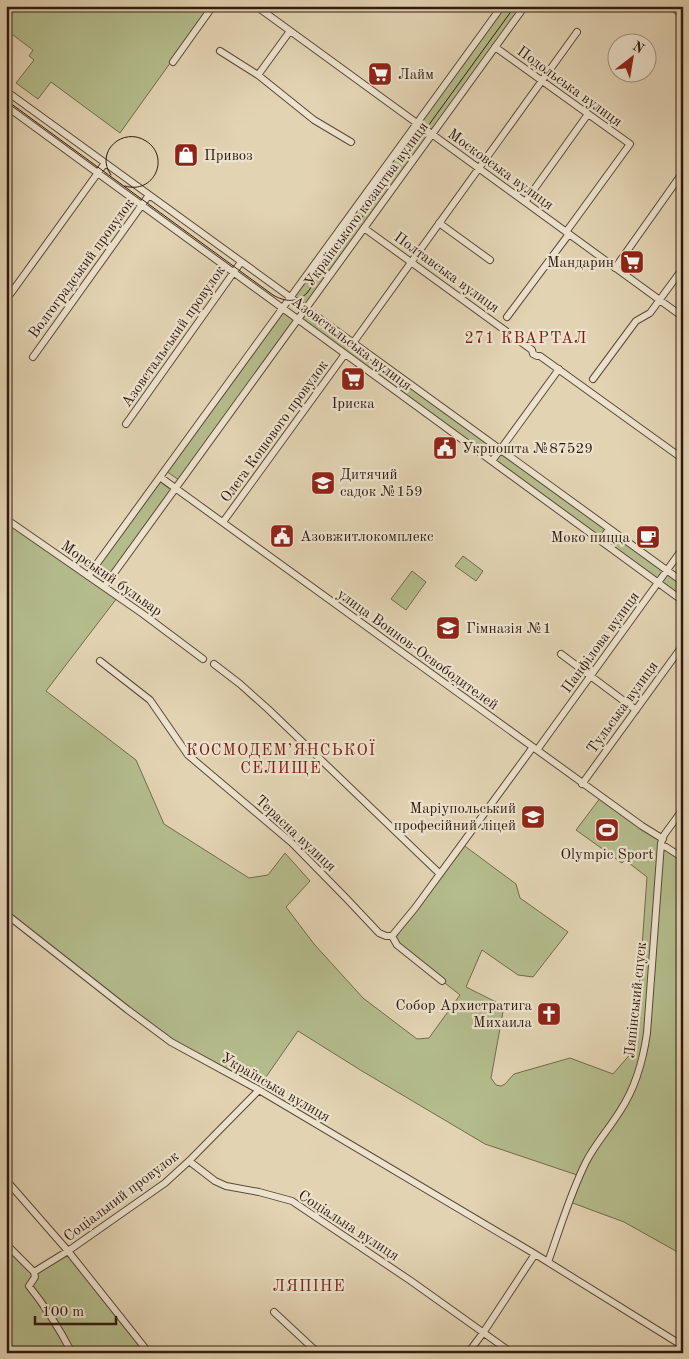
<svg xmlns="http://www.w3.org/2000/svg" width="689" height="1359" font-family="'Old Standard TT',serif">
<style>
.green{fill:#b4bc8c;stroke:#726b4d}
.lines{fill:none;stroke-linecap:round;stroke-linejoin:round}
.minor-casing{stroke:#5c4837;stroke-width:8}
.major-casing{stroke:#301a0e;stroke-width:9}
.minor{stroke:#ece2cd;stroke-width:6}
.major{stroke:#e2d3b2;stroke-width:8}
.tram{stroke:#301a0e;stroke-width:1}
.labels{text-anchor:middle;stroke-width:4.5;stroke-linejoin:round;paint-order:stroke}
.poi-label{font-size:15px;fill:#301a0e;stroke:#ece2cd;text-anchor:start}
.street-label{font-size:15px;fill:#301a0e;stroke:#ece2cd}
.neighbourhood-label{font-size:16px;letter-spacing:1px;fill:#7a1f14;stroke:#ece2cd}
</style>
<rect width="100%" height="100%" fill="#e2d3b2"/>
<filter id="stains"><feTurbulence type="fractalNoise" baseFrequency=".004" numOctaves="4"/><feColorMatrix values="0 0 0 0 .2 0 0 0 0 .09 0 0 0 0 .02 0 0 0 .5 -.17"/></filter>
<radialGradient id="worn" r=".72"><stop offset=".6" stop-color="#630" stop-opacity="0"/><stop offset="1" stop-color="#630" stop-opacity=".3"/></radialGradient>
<!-- green -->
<path class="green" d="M6,6H211L120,133L51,82L38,99L16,83L34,60L29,56L33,50L13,35L6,44Z
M504,6H523L432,132L419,123Z
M417,126L429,135L305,305L293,297Z
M283,310L295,320L179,480L166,471Z
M306,310L683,584V599L300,319Z
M159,481L171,490L104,584L90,575Z
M6,522L117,598L46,691L136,760L164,824L249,878L268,875L285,853L310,881L286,907L314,944L363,998L417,1039L429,1038L460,995L393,942L415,908L462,844L516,884L520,898L568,932L533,977L518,975L482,950L466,987L504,1006L491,1078L496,1085L501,1086L505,1084L514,1074L570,1058L613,1074L633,1051L636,1030L647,877L625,860L622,863L576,830L601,797L683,857V1255L624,1222L570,1202L580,1176L485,1144L362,1071L298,1031L259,1087L179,1046L78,968L6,911Z
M463,556L483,571L476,581L455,566Z
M412,571L426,582L406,610L391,599Z
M6,1244L34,1272L68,1251L149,1353H6Z"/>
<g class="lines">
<defs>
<path id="minor" d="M256,6L683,317
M495,47L630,144L566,232
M220,51L258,75L314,120L351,142
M173,62L213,6
M258,75L290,31
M6,91L683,582
M6,106L683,601
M525,202L588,114
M439,223L490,260
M364,228L532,350L533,354L537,356H540L683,459
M615,268L683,172
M6,300L105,163
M507,317L569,234
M353,343L577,32
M33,357L149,195
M593,379L636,321L650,313L683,268
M126,424L241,262
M492,461L559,369
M160,477L642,826L663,839
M6,519L143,614L203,659
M223,522L345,354
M601,541L609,529
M88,576L502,6
M104,587L525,6
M561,654L636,710
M100,661L150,700L188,755L292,843L346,898L379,933L386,936H392
M214,664L240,684L268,709L440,874
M537,750L683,548
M582,784L683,645
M661,846L666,847L683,858
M6,914L128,1010L171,1042L259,1090L535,1254L683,1346
M442,981L397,945L392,936L415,908L533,747
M189,1161L215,1181L226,1186L259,1192L292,1201L411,1281L512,1353
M6,1180L68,1251L149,1353
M6,1244L34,1272
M548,1262C560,1229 570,1194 586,1162C595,1144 609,1129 620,1111C636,1087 643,1061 647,1033L661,843L664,835L683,809
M34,1272L68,1251L165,1183L189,1161L259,1090
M34,1272L35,1277L29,1286C45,1306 60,1330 72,1353
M274,1312L318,1353
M468,1353L483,1333L535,1254"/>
<path id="major" d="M672,6L683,14"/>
</defs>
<!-- minor casing -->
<use href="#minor" class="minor-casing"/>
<!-- major casing -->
<use href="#major" class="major-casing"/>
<!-- minor -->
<use href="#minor" class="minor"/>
<!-- major -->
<use href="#major" class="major"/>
<!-- tram -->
<path class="tram" d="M6,100L273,295C285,302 297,303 307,293L515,6
M111,175C94,152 123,126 146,141C171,157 154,195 125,186"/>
</g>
<!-- icons -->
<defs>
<symbol id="supermarket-square" viewBox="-11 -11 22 22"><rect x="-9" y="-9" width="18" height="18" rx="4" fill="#8f2418" stroke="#ece2cd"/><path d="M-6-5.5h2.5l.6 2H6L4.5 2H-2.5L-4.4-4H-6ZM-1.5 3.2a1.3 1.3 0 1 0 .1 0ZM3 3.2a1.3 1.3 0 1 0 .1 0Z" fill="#fff"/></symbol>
<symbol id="shop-square" viewBox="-11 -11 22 22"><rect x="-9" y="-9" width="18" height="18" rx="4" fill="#8f2418" stroke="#ece2cd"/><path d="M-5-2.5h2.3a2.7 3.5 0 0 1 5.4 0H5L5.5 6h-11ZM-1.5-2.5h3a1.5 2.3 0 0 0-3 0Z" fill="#fff"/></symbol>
<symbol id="civic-square" viewBox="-11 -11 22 22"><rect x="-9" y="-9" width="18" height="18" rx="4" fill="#8f2418" stroke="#ece2cd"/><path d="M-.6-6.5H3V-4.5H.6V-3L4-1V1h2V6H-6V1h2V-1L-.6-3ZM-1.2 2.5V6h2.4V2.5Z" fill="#fff"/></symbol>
<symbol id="school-square" viewBox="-11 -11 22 22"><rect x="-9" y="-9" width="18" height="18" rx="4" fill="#8f2418" stroke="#ece2cd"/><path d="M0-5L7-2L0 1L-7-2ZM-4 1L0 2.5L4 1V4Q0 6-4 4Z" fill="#fff"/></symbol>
<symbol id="cafe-square" viewBox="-11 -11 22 22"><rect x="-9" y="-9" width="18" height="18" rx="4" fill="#8f2418" stroke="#ece2cd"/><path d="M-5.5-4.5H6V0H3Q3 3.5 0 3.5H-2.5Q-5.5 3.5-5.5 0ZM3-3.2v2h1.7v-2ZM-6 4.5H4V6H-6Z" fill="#fff"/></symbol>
<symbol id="university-square" viewBox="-11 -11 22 22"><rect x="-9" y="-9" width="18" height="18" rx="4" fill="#8f2418" stroke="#ece2cd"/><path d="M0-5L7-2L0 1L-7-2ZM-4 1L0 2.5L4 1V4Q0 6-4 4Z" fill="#fff"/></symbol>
<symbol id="stadium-square" viewBox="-11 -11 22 22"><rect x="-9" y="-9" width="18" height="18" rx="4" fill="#8f2418" stroke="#ece2cd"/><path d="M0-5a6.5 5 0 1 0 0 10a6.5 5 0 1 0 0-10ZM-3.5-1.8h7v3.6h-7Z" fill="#fff"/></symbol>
<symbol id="church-square" viewBox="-11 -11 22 22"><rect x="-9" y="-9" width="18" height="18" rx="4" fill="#8f2418" stroke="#ece2cd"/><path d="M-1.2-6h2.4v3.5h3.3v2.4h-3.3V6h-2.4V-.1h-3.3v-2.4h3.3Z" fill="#fff"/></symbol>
</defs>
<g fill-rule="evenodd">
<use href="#supermarket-square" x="366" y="60" width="28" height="28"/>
<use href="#shop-square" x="172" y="141" width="28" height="28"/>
<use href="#supermarket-square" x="618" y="248" width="28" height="28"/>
<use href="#supermarket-square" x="339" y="365" width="28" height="28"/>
<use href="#civic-square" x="431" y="434" width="28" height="28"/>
<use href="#school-square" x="309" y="469" width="28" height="28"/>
<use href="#civic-square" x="268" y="522" width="28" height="28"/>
<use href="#cafe-square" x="634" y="523" width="28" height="28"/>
<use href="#school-square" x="434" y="614" width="28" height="28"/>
<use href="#university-square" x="519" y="803" width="28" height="28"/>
<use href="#stadium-square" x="593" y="816" width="28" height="28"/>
<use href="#church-square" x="535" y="1000" width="28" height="28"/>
</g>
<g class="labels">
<!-- poi labels -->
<g class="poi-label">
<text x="398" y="79">Лайм</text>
<text x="204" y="160">Привоз</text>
<text x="614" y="267" text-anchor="end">Мандарин</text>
<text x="353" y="408" text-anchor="middle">Іриска</text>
<text x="462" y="453">Укрпошта №87529</text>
<text x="340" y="479">Дитячий<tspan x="340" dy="17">садок №159</tspan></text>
<text x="300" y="541">Азовжитлокомплекс</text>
<text x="630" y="542" text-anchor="end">Моко пицца</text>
<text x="466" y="633">Гімназія №1</text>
<text x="516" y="813" text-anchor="end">Маріупольський<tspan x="516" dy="17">професійний ліцей</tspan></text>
<text x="607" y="859" text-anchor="middle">Olympic Sport</text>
<text x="532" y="1010" text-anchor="end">Собор Архистратига<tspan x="532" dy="17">Михаила</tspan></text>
</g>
<!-- street labels -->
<g class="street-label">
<text transform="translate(570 86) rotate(36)" y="5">Подольська вулиця</text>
<text transform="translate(501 169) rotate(36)" y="5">Московська вулиця</text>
<text transform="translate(366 204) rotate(-54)" y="5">Українського козацтва вулиця</text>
<text transform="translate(81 268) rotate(-54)" y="5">Волгоградський провулок</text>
<text transform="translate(447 272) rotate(36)" y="5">Полтавська вулиця</text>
<text transform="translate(173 336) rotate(-55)" y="5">Азовстальський провулок</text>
<text transform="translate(352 343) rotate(37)" y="5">Азовстальська вулиця</text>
<text transform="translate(274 431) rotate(-54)" y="5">Олега Кошового провулок</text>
<text transform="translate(112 578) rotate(35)" y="5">Морський бульвар</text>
<text transform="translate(600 642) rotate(-54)" y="5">Панфілова вулиця</text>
<text transform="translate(418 649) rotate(36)" y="5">улица Воинов-Освободителей</text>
<text transform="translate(622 707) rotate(-54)" y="5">Тульська вулиця</text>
<text transform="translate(296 833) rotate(43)" y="5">Терасна вулиця</text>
<text transform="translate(635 1000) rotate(-84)" y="5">Ляпінський спуск</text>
<text transform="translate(276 1087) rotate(30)" y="5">Українська вулиця</text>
<text transform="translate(121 1196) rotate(-37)" y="5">Соціальний провулок</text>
<text transform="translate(349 1225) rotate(33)" y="5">Соціальна вулиця</text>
</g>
<!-- neighbourhood labels -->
<g class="neighbourhood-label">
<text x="526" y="343">271 КВАРТАЛ</text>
<text x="281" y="755">КОСМОДЕМ’ЯНСЬКОЇ<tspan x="281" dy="18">СЕЛИЩЕ</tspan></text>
<text x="309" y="1291">ЛЯПІНЕ</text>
</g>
</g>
<!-- margin -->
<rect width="689" height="1359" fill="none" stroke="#e2d3b2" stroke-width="25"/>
<rect x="8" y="8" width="674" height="1344" fill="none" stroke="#301a0e" stroke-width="2.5"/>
<rect x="12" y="12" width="664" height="1334" fill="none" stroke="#301a0e"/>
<!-- north arrow -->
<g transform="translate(632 58) rotate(31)"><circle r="24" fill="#ece2cd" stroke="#a19281"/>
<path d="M0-4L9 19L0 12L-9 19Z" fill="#8f2418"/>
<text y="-8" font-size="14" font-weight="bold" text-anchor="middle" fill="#301a0e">N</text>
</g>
<!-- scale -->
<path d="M35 1316v8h81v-8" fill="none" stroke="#301a0e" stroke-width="2.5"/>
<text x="42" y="1316" font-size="15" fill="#301a0e" stroke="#ece2cd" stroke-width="4" paint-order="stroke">100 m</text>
<rect width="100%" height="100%" filter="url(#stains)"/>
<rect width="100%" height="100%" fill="url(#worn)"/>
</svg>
